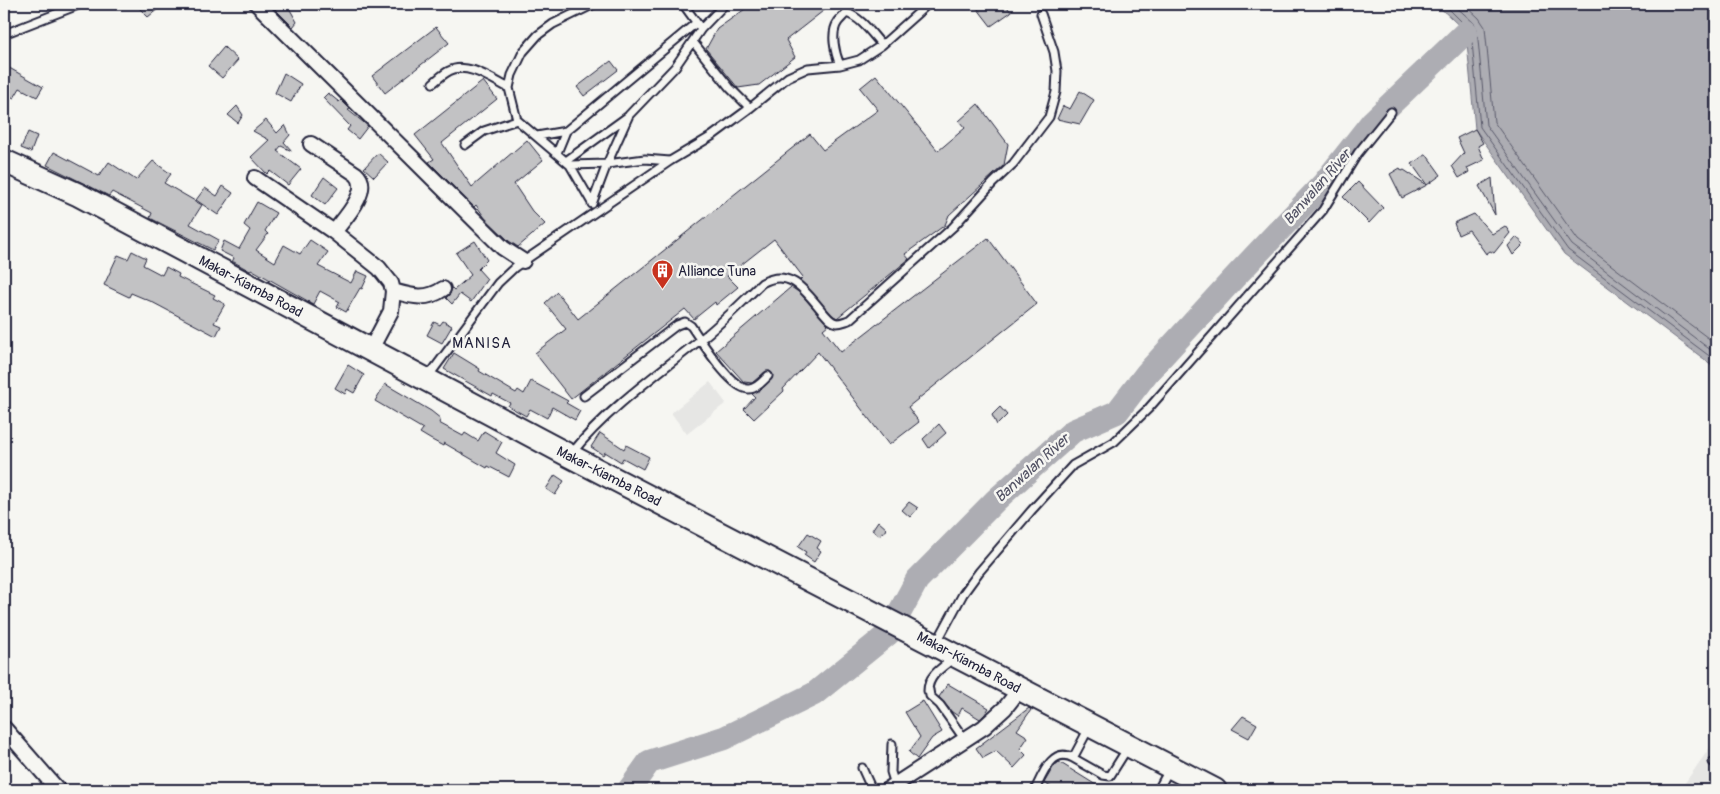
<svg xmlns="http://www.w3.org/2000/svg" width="1720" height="794" font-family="Pangolin,sans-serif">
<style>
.built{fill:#e6e6e4}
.water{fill:#adadb3;stroke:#757583}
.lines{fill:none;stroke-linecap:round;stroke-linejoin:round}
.shore{stroke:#5a5a6b;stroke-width:1}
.river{stroke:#adadb3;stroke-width:24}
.building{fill:#c2c2c4;stroke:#22223b}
.service-casing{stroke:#22223b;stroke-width:11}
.minor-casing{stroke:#22223b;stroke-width:18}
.primary-casing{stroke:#22223b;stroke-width:26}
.service{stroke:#f6f6f2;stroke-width:7}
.minor{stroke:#f6f6f2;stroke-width:14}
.primary{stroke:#f6f6f2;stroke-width:22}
.labels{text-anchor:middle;stroke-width:5;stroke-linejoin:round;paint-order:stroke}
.poi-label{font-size:14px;fill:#22223b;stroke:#f6f6f2;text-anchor:start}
.street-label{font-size:14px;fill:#22223b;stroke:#f6f6f2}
.water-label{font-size:15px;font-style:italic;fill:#535365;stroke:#f6f6f2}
.neighbourhood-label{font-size:15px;letter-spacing:1px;fill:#22223b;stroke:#f6f6f2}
</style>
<rect width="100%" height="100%" fill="#f6f6f2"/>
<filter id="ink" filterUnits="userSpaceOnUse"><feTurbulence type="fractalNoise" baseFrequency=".02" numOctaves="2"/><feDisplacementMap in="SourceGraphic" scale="10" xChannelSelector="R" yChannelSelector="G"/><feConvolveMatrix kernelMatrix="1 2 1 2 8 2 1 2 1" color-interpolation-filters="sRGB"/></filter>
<g filter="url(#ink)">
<!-- built -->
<path class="built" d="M710,382L726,403L687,434L671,413Z
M1716,739V790H1680Z"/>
<!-- water -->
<path class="water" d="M1436,4H1716V368L1564,254L1475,129L1466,32Z"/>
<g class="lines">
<!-- shore -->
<path class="shore" d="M1444,4L1471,31L1480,127L1568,250L1716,361
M1453,4L1474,23L1477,29L1486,125L1572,245L1716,354
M1464,4L1479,18L1485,27L1494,122L1578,240L1716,344"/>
<!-- river -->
<path class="river" d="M629,790L649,762L724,738L814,694L888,634L917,580L996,500L1073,431L1117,412L1147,373L1234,278L1324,183L1372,122L1466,32"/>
</g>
<!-- building -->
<path class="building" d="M135,4H164L148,17Z
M277,4H285L288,6L297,22L293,27L275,9Z
M752,4H832L786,40L795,57L759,85L738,88L706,49L717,29Z
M974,4H1005L1011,12L991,26Z
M436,27L449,43L385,93L372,76Z
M224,47L238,60L222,78L208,66Z
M611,61L618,70L584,96L577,87Z
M4,65L43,87L37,97L20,88L14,98L4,93Z
M284,73L301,84L291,102L275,93Z
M876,75L938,151L965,128L959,121L978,104L1008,144L1004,165L949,215L945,225L905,254L909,259L837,318L832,315L800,280L803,277L774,239L727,276L738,287L716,305L715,302L694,319L685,309L571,399L535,353L566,329L545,303L557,292L578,319L810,134L823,150L878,110L860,88Z
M483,81L497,99L442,143L472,187L527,140L543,160L514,184L532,211L545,224L518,247L509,241L485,218L476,205L474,207L429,162L434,159L415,135Z
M1080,91L1094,100L1080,124L1057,119L1063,106L1070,109Z
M328,93L339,102L341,100L350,109L348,110L368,126L358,139L347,130L350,126L323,98Z
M237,106L243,115L238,123L228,115Z
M266,120L277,133L285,125L290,135L284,142L292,151L281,146L277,151L301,169L288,185L270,171L267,174L251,157L269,140L253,131Z
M1475,129L1483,143L1478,146L1484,160L1467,168L1469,172L1459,178L1452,166L1464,153L1457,138Z
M28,132L37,136L31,152L21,148Z
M54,152L99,176L109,162L136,180L153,161L171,174L164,183L202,205L190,224L219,240L213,250L150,218L152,213L112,192L109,196L47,165Z
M378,153L388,162L374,177L364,168Z
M1426,154L1441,175L1427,185L1412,164Z
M1400,168L1402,171L1404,170L1427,185L1402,198L1390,174Z
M324,177L338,188L325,205L312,195Z
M1492,178L1495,215L1479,186Z
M1358,182L1383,208L1369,223L1343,197Z
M223,186L233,193L218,215L196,200L205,188L217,196Z
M257,202L276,213L265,231L268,234L256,250L275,262L284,245L300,254L310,240L328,252L318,266L351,283L357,271L368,276L362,289L360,288L346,312L337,307L340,302L320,291L313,304L251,269L250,271L234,262H232L234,258L220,251L224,241L239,249L250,230L244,225Z
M1474,214L1492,234L1505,226L1510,233L1494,253L1490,251L1486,254L1469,230L1458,235L1454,223Z
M1516,237L1524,244L1513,255L1508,246Z
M988,238L1037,304L908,407L919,422L889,445L818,352L783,389L784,391L754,419L744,409L755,397L752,394L765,386L772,379L773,374L770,371H766L752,383L744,382L716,351L791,287L800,293L828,325L823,329L841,352Z
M475,241L487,260L478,269L487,279L471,302L460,294L452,304L446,298L450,294L452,288L454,290L471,275L456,253Z
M132,251L146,258L143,265L162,275L166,267L179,274L178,277L215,295L213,298L225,304L214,323L221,326L216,336L150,301L131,293L129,297L104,285L118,255L128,259Z
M443,321L452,326L442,343L427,335L434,322L440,325Z
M454,353L472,364L480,369L479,371L516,393L518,390L524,394L531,381L568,401L566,403L580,411L575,420L552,407L547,418L530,409L526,416L508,406L510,403L493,394L492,396L444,369Z
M348,365L364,375L354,393L347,389L345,394L335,388Z
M385,384L431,411L441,419L439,423L463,436L465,433L478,441L484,431L502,442L496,453L515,465L509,477L488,466L487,468L444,443L443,446L430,439L420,433L423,429L375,401Z
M1000,407L1007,415L997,425L992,415Z
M939,424L946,433L929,448L923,439Z
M600,433L624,449L626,445L649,457L643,469L623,458L621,462L605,452L603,455L591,447Z
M555,475L564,481L555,495L546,489Z
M909,502L918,508L910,517L902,510Z
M878,521L887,529L879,535L872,530Z
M808,533L821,541L817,548L821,551L814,562L804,555L806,552L798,547Z
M948,684L989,708L985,714L980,719L962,708L958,716L952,712L939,697Z
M923,701L942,732L932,738L917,759L909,752L920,737L905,712Z
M1029,708L1031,710L1017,730L1028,737L1020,749L1026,755L1014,768L996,751L983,758L976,748Z
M1243,716L1257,724L1249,738L1232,729Z
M1059,762L1104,790H1056L1044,783L1054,766Z"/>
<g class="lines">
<defs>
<path id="service" d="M683,4L699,26
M4,34L81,4
M693,42L730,88L750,108
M840,65C835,53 830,33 838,22C840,19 844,16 846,13C861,17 872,34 882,45
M433,83C438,79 443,74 449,71C467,61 493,80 509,88
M537,136L566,131
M465,145L484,131L517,120
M557,153L566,131L696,23
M566,161L627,117
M570,165L607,164L645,159L670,161
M592,203L570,165L517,120L509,88L512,75L523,52L538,35L553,24L594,4
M592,204L607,164L629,115L675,67L701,29L725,4
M428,377L498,283L515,267L670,161L712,136L750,108L788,77L808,68L840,65L859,60L882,45L928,4
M584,396L677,325L685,322L691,326C701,340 731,390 749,389C756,389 763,381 768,376
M572,453C605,411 657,374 700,340C722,323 742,302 762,283C790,267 806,292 822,311C827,316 830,322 837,323C842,323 845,321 849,320L953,227L993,183L1013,164L1049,117L1056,92L1057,71L1054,52L1041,14
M937,642L963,594L979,572L1031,511L1073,465L1114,442L1148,409L1323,210L1358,153L1391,112
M954,658C943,667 928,675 928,691L929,690L930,696L940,705L965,740
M892,744L891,772L895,785
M1073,758L1103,775L1110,776L1127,749
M1713,762L1716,764
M862,768L872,790
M1035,790C1042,776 1052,746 1073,758L1089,728
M1158,790L1169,770"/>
<path id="minor" d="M257,4L503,248L523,261
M311,144L356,174C373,189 344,219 334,232
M255,178L334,232L379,268L391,283L393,291L391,311L371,349
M393,291C411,296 426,301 443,289
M4,728L58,790
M887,790L984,727L1005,708L1020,689"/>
<path id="primary" d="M4,161L79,195L570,456L1215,790"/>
</defs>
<!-- service casing -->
<use href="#service" class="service-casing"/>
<!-- minor casing -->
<use href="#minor" class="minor-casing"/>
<!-- primary casing -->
<use href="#primary" class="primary-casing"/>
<!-- service -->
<use href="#service" class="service"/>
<!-- minor -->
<use href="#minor" class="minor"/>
<!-- primary -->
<use href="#primary" class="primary"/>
</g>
</g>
<!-- icons -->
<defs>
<symbol id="building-pin" viewBox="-11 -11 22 30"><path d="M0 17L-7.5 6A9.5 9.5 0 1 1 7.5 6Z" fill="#c8321e" stroke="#f6f6f2"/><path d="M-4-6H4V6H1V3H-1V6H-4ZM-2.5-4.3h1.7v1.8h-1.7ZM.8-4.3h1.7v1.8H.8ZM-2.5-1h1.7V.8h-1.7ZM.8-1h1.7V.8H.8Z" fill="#fff"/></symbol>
</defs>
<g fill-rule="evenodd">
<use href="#building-pin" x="650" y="258" width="25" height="34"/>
</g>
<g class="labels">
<!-- poi labels -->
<g class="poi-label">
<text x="678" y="276">Alliance Tuna</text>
</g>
<!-- street labels -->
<g class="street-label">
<text transform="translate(251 286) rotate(28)" y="5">Makar-Kiamba Road</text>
<text transform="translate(609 476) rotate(27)" y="5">Makar-Kiamba Road</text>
<text transform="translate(969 662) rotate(28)" y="5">Makar-Kiamba Road</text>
</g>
<!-- water labels -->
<g class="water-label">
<text transform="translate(1317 187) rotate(-49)" y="5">Banwalan River</text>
<text transform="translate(1032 468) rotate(-42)" y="5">Banwalan River</text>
</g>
<!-- neighbourhood labels -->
<g class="neighbourhood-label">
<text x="482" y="348">MANISA</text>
</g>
</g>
<!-- margin -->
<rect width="1720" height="794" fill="none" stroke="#f6f6f2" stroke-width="20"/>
<rect x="10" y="10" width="1700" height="774" fill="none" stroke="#22223b" stroke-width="2" filter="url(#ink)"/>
</svg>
